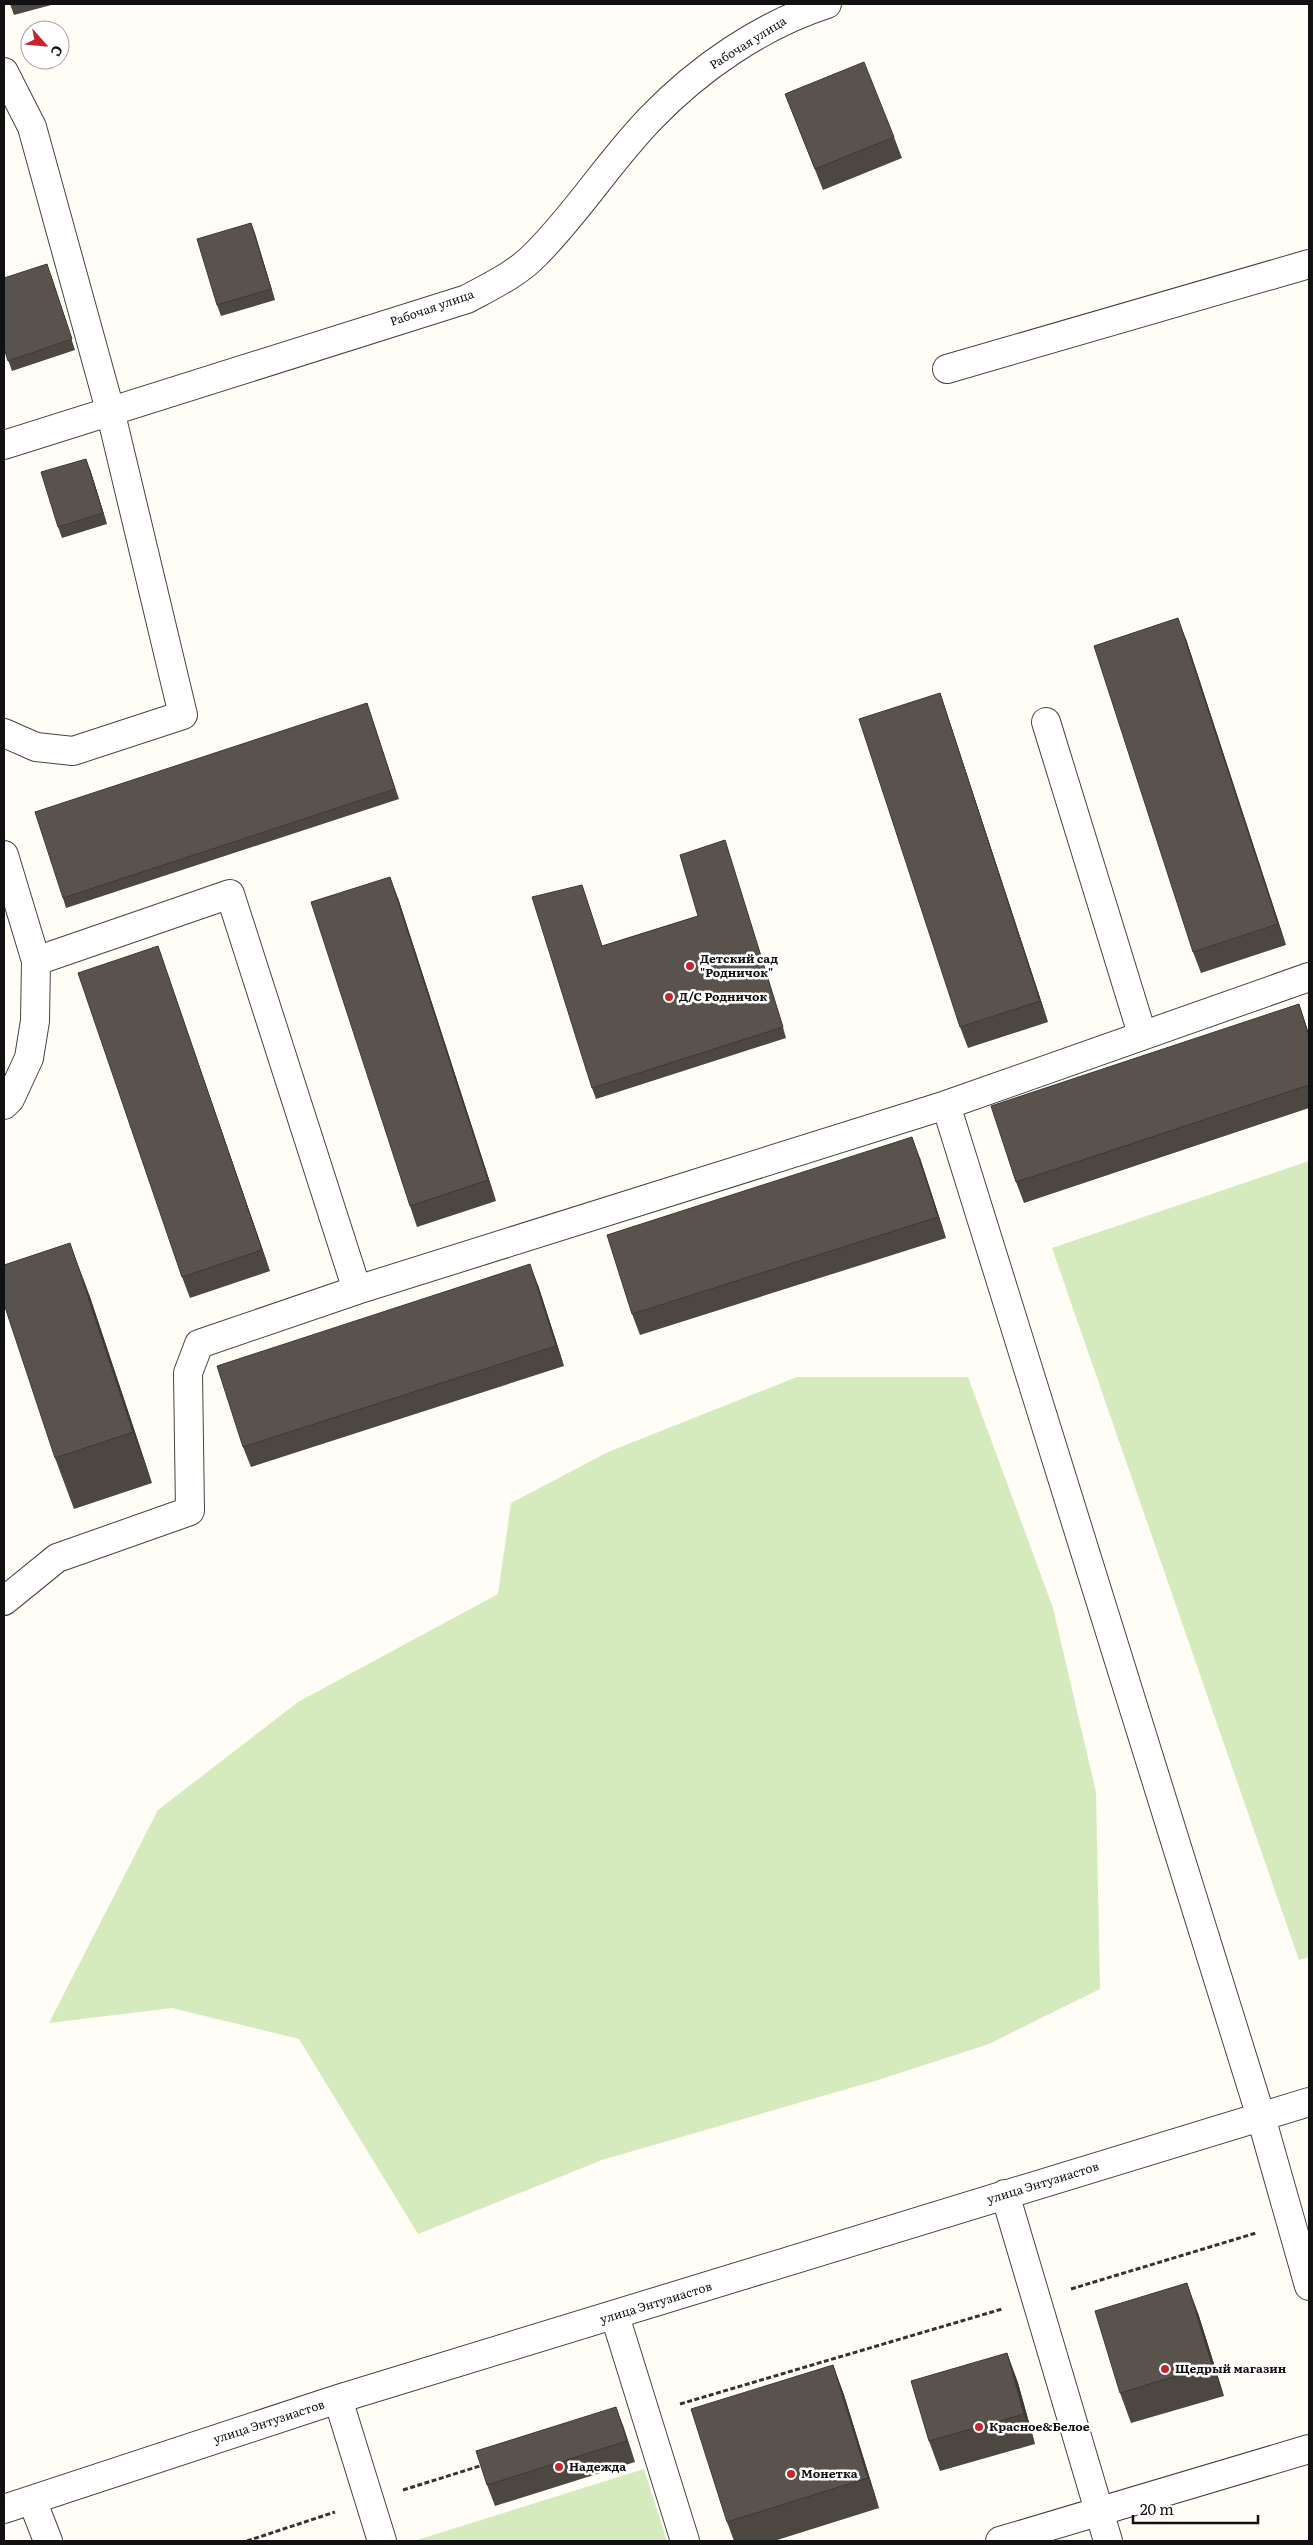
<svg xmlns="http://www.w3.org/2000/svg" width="1313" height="2545" font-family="Literata,serif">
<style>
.green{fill:#d5ebbd}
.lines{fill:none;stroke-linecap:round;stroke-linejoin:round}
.minor-casing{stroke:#444;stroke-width:30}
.path{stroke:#333;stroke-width:3;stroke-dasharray:5 2.5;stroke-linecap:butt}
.minor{stroke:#fff;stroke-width:28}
.wall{fill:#4d4742}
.shaded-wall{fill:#3f3936}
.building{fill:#5a524d;stroke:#3f3936}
.poi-dot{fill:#c4262e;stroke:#fff;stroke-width:2}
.labels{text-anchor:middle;stroke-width:5;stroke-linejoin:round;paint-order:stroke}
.street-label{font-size:12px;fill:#111;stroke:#fff}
.poi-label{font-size:12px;font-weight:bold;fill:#111;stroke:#fff;text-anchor:start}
</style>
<rect width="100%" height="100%" fill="#fffdf5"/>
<!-- green -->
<path class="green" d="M1309,1161V1957L1299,1960L1052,1248Z
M797,1377H968L1053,1608L1096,1792L1100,1989L989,2044L878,2080L602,2160L418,2234L299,2039L172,2008L49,2023L158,1810L298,1702L498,1594L511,1503L608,1452Z
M644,2469L667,2541L417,2540Z"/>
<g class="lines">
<defs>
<path id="minor" d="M4,72L32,127L110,410L183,715L73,751L36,747L4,733
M947,369L1309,264
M4,445L467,299C491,286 517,274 536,254C578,212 610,160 651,118C699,68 762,25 827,4
M1046,722L1142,1034
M4,855L36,961L35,1021L29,1058L10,1099L4,1105
M36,961L230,894L357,1290
M946,1105L1261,2117L1309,2286
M4,1601L57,1558L190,1511L188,1373L199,1344L357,1290L946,1105L1309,977
M1005,2194L1108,2541
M615,2316L685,2541
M338,2399L382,2541
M32,2500L48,2541
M4,2509L338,2399L1309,2102
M1000,2541L1309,2449"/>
</defs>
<!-- minor casing -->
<use href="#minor" class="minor-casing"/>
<!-- path -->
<path class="path" d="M1071,2289L1256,2233
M680,2404L1002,2309
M403,2490L483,2465
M247,2541L335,2512"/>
<!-- minor -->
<use href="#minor" class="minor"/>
</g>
<!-- wall -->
<path class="wall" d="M10,4H55L14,15Z
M785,94L894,137L902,158L823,190Z
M251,223L275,300L221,316L217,305Z
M51,275L75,350L12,371L4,348Z
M90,469L107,524L62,538L58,527Z
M1186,639L1286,945L1201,973L1193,952Z
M940,693L947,714L1048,1022L968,1048L960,1027Z
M367,703L399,799L66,908L63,898Z
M728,851L786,1038L596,1099L592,1088L582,885L602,946L698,916Z
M398,898L496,1201L417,1227L410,1206Z
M158,946L270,1271L190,1298L182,1277Z
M1299,1004L1309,1034V1108L1024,1203L1016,1182Z
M920,1158L946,1238L640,1335L632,1314Z
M538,1285L564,1366L251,1467L243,1447Z
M89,1294L152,1483L74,1509L55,1458Z
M1198,2313L1224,2396L1131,2423L1120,2393Z
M1007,2353L1018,2383L1035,2444L940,2471L929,2441Z
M833,2365L844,2395L879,2508L774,2541H734L727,2522Z
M616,2407L635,2462L495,2506L487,2485Z"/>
<!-- shaded-wall -->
<path class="shaded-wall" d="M251,223L255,233L275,300L271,289Z
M86,459L90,469L107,524L103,513Z
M1178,618L1186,639L1286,945L1278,924Z
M940,693L947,714L1048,1022L1040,1001Z
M725,840L728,851L786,1038L783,1027Z
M390,877L398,898L496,1201L488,1180Z
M158,946L165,967L270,1271L262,1250Z
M912,1137L920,1158L946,1238L938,1217Z
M70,1243L89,1294L152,1483L133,1432Z
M530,1264L538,1285L564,1366L556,1346Z
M1187,2283L1198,2313L1224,2396L1212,2365Z
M1007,2353L1018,2383L1035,2444L1024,2414Z
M833,2365L844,2395L879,2508L868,2478Z
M616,2407L624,2428L635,2462L627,2441Z"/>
<!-- building -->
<path class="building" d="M864,62L894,137L815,169L785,94Z
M251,223L271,289L217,305L197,239Z
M47,264L72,339L8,361L4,348V278Z
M86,459L103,513L58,527L41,472Z
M1178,618L1278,924L1193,952L1094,646Z
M940,693L1040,1001L960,1027L859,719Z
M367,703L395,789L63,898L35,812Z
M725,840L783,1027L592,1088L532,897L582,885L602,946L698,916L680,855Z
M390,877L488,1180L410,1206L311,902Z
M158,946L262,1250L182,1277L78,973Z
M1299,1004L1309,1036V1085L1016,1182L991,1106Z
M912,1137L938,1217L632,1314L607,1235Z
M70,1243L133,1432L55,1458L4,1304V1265Z
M530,1264L556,1346L243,1447L217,1366Z
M1187,2283L1212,2365L1120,2393L1095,2311Z
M1007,2353L1024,2414L929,2441L911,2381Z
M833,2365L868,2478L727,2522L691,2409Z
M616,2407L627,2441L487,2485L476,2451Z"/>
<!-- markers -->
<g class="poi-dot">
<circle cx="690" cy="966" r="5"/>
<circle cx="669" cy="997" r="5"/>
<circle cx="1165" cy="2369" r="5"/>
<circle cx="979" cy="2427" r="5"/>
<circle cx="559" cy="2467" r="5"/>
<circle cx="791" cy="2474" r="5"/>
</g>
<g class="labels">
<!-- street labels -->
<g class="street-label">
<text transform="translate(748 43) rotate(-32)" y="4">Рабочая улица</text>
<text transform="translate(432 308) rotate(-19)" y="4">Рабочая улица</text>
<text transform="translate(1043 2183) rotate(-17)" y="4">улица Энтузиастов</text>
<text transform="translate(656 2303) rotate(-17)" y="4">улица Энтузиастов</text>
<text transform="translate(269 2422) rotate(-18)" y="4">улица Энтузиастов</text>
</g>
<!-- poi labels -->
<g class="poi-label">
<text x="700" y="963">Детский сад<tspan x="700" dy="14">"Родничок"</tspan></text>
<text x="679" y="1001">Д/С Родничок</text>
<text x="1175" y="2373">Щедрый магазин</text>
<text x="989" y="2431">Красное&amp;Белое</text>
<text x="569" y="2471">Надежда</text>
<text x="801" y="2478">Монетка</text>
</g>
</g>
<!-- border -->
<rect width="1313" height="2545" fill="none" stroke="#111111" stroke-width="10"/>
<!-- north arrow -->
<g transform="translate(45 45) rotate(117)"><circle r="24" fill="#ffffff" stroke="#a0a0a0"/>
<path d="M0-4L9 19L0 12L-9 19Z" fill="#c4262e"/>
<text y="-8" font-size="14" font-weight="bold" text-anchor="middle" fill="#111111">С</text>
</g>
<!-- scale -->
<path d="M1133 2515v8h125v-8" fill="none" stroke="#111111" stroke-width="2.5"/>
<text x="1140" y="2515" font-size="15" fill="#111111" stroke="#ffffff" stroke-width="4" paint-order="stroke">20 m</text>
</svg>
